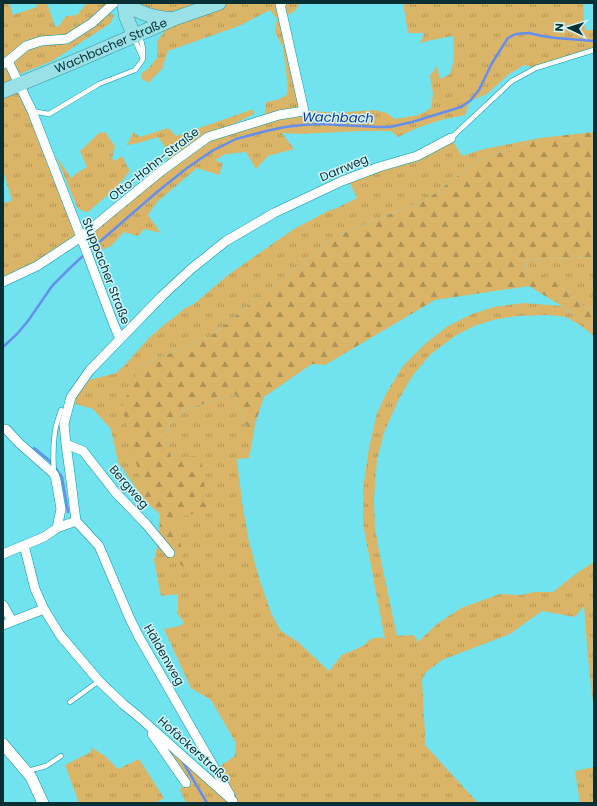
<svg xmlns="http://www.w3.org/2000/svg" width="597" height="806" font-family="Poppins,sans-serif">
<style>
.grass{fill:url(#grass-tufts)}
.forest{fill:url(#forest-firs)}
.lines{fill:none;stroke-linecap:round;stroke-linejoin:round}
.stream{stroke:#658fee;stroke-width:2.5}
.service-casing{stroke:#0398a4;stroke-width:5.5}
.minor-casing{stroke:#0398a4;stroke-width:10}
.tertiary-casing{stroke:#0398a4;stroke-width:12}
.primary-casing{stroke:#3b949e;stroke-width:15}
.service{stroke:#fff;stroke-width:4.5}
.minor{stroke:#fff;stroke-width:9}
.tertiary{stroke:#fff;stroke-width:11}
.primary{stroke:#9ae0e7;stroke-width:14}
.labels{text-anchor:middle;stroke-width:3;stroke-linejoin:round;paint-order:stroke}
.street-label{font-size:12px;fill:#082f33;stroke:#d0f8fd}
.water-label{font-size:13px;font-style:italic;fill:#0f309e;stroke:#d0f8fd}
</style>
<defs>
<pattern id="grass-tufts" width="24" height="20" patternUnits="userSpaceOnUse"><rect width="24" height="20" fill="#dab568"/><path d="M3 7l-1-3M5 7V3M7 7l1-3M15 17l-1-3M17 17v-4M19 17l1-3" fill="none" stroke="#af9456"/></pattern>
<pattern id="forest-firs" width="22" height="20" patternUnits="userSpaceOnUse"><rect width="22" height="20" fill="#dab568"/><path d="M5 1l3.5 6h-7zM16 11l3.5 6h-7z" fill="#af9456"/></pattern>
</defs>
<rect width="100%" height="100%" fill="#70e3ef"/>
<!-- grass -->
<path class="grass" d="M3,3H9L13,15L37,7L36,3H47L55,26L58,27L66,16L77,15L86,4V3H114L106,11L114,15L111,23L52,61L15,76L81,237L3,282V203L12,201L3,170Z
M129,3H300L295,11L283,17L305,110L335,113L374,110L387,113L395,119L419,115L431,108L433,94L430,76L437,66L440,79L450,74L454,59L453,36L427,41L420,44L424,33H408L403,3H583L585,30H594V50L536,68L524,65L508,75L487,94L470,101L465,115L441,120L417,128L398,137L391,131H359L300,134L282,133L294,149L268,156L256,169L246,152L226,154L215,160L223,164L219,175L197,168L157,202L148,215L161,233L144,229L138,236L124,232L111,246L96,252L85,234L169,165L165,147L158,137L139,143L127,145L133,132L140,137L168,128L176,136L254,109V114L211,135L264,119L266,102L277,100L287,95L288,86L283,47L275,33L277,19L270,10L239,26L168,51L162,69L153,78L149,83L142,79L141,74L149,68L157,58V42L172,21Z
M105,132L115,146L112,158L115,161L122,156L130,171L116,188L88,212L82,211L77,207L56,156L71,178L75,175V174L87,167L80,151L99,133Z
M451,138L462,156L484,149L540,138L477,161L429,198L334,237L211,336L140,366V477L146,502L118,462L111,429L93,409L69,402L82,382L116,373L125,365L149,338L165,324L176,316L185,308L194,304L228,275L294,229L330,210L335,209L357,198L350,183V178Z
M594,257V315L567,291L526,272L527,260Z
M523,303L561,306L580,317L594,329V336L580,325L566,317L549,315L518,316L493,320L474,326L455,336L431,354L413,375L399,399L385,430L377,459L374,499L375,527L379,551L397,636L414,635L418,642L437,624L461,608L500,594L521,595L534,592H553L577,573L594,562V712L588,658L584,606L575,617L542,611L510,634L442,660L426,672L422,680L425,733V745L478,803H186L180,790L185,783L156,739L232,800L216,769L235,756L236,743L211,700L191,688L164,629L180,626L184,623L177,613L178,609V594L161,596L154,560L159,540L177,518L171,458L166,428L183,410L236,394L243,418L248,428L256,421L249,458L237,459L242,502L249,542L260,581L272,615L281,631L298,642L329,671L342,655L363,646L371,639L380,637L385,639L363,524V489L369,448L377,413L387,392L403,366L426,343L448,326L472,314L494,307Z
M91,747L105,756L118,769L139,759L164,798L155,803H79L65,765L91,752Z
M594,767V803H580L575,771Z"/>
<!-- forest -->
<path class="forest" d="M594,132V257L527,260L526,272L552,279L567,291L594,315V329L580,317L529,286L435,300L325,365L312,364L264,397L256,421L248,428L243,418L236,394L183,410L166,428L171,458L201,456L207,510L177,518L184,568L159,540L160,514L146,502L122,407L140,366L211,336L334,237L429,198L477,161L540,138Z"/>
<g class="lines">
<!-- stream -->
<path class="stream" d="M89,251L157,192L187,168L212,151L236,139L266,131L285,127L303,125L320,124L378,127H390L412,122L461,107L470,101L479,90L492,63L508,38L516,34L529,33L542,36L556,38L594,41
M3,347L17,334L28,321L52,286L71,267L85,254
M34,448L50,461L62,477L68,512
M183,762L207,803"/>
<defs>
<path id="service" d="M134,38L143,59V48L140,36
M32,111L49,114L99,84L135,70L139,65L143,59
M451,138L512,81L536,68L594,50
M54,473C53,459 53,445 55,431C56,424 59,417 61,410
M70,702L99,681
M28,771L46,766L61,756"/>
<path id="minor" d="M8,61L32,111L84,245L114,325L120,339
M3,64L8,61L26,46L41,41L67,39L92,23L114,3
M3,282L37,266L81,237L160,172L208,137L279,115L304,111L280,4L282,3
M6,429L19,443L54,474L56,480L61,509L57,528
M66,444L83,451L116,493L146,524L170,553
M76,521L71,481L66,444L64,424L71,397L90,370L162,296L191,269L226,241L274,213L342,181L379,167L417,156L451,138
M76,521L99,546L130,619L139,637L230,795
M24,545L35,589L44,609L60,635L99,681L123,704L139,717L233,801
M3,554L44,537L57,528L76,521
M3,605L12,621
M3,625L44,609
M152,734L186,783"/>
<path id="tertiary" d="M3,744L31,777L43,803"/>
<g id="primary">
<path d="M124,3L126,16L134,36"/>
<path d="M134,9C147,15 157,19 172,19"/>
<path id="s1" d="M3,91L71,63L173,19L219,3"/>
</g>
</defs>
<!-- service casing -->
<use href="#service" class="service-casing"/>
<!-- minor casing -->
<use href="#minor" class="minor-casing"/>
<!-- tertiary casing -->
<use href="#tertiary" class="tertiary-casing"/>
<!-- primary casing -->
<use href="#primary" class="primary-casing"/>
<!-- service -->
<use href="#service" class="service"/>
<!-- minor -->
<use href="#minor" class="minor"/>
<!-- tertiary -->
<use href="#tertiary" class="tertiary"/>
<!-- primary -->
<use href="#primary" class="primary"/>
</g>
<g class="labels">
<!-- street labels -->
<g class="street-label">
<text dy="4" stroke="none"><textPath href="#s1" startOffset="117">Wachbacher Straße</textPath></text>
<text transform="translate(154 164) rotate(-38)" y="4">Otto-Hahn-Straße</text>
<text transform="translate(344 168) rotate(-23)" y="4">Darrweg</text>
<text transform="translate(106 271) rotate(69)" y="4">Stuppacher Straße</text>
<text transform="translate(129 487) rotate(49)" y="4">Bergweg</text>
<text transform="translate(164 655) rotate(60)" y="4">Häldenweg</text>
<text transform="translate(194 750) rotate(42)" y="4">Hofäckerstraße</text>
</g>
<!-- water labels -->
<g class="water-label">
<text transform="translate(338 117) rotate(1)" y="5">Wachbach</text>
</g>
</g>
<!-- border -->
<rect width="597" height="806" fill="none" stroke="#082f33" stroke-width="8"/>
<!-- north arrow -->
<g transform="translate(569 28) rotate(274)" stroke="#d0f8fd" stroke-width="3" paint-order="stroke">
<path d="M0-3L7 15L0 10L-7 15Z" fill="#082f33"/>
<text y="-6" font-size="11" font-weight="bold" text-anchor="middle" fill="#082f33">N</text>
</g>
</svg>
